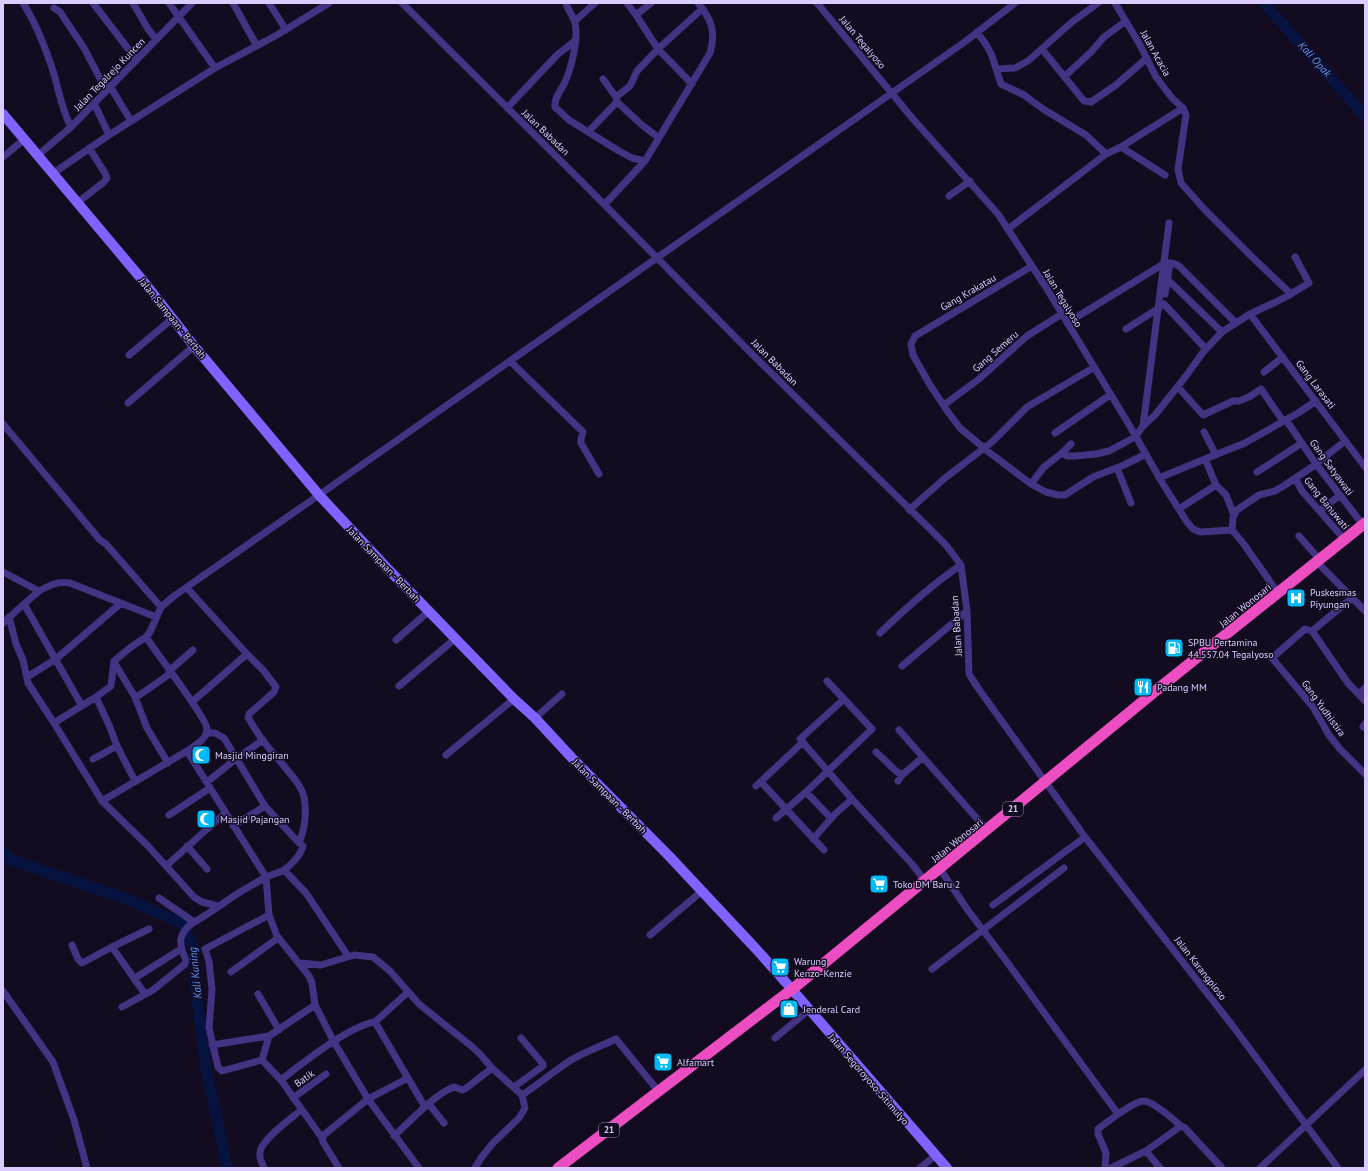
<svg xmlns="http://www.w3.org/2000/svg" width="1368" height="1171" font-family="'PT Sans',sans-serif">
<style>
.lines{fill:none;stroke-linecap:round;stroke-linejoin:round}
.river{stroke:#061240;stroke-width:11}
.minor{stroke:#433483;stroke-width:7}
.secondary{stroke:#7f63ff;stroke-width:10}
.trunk{stroke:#ec4dc1;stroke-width:11}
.labels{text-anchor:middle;stroke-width:3;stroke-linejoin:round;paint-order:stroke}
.shield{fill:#130c21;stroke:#9e92bc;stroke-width:1}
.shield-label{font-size:9px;font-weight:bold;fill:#daccff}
.street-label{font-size:10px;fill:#daccff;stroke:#130c21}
.poi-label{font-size:10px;fill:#daccff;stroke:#130c21;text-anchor:start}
.water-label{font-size:11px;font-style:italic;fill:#5a99ff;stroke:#130c21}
</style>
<rect width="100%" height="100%" fill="#130c21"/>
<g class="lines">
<!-- river -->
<path class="river" d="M1265,3L1272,12L1365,116
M3,853L11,860L127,899L183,924L194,949L195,984L206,1068L227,1168"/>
<!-- minor -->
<path class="minor" d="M23,3C37,25 46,49 54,74C59,92 62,110 71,127
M93,3L136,59
M133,3L148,29L156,39
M169,3L215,68
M233,3L257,46
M269,3L286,30
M402,3L584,184L752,354L929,528L946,545L961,565L967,611L969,674L978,688L1085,837L1232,1025L1338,1168
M566,3C568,10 573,16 575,23C579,38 571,70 564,84C560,92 554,98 555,107L569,120L619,151L632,158L645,161
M627,3L636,15
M651,3L636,15L658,49L702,9
M817,3L913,119L998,214L1047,289L1128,423L1163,484L1187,522L1193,529L1200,532L1232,530L1243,543L1278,593
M1115,3L1140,45L1156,77L1172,98L1183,108L1186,115L1178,169L1181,183L1206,211L1251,256L1291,294
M54,8L60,12L84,48L106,90
M575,21L595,3
M977,32L987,46L992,56L1001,84L1024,95L1043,109L1086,135L1106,154L1121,147L1183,108
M1042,49L1084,101L1091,102L1116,85L1147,58
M997,69L1015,68L1028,61L1072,22L1098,3
M1065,76L1091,52L1104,37L1126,21
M603,79L616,97L617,102L642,125L659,138
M110,86L131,121
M616,97L630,86L637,71L658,49L692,84
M94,103L109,135
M507,108L557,55L576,40
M588,132L617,102
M1121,147L1165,175
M37,156L71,127L192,3
M3,157L21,142
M52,174L109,135L215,68L277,35L329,3
M949,196L970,181
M77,203L104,182L107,178L105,173L89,148
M605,204L645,161L710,53C716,32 712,20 698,3
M1008,229L1106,154
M1168,280L1222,332
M1165,294L1170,263
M1164,304L1206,349
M1250,314C1288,365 1327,416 1365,467
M1067,323L1165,263C1171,262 1174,263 1179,266L1235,322
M1126,329L1159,308
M129,355L172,319
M510,361L583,432L581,439V443L599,474
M1264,372L1283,357
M1178,387L1203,415L1233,401H1239L1249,397L1261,389L1283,421
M128,403L194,346
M944,405L979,379L1027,336L1062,314
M1286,420L1316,464L1363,525
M3,424L100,540L106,544L161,607
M1143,426L1169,223
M1204,432L1216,455
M1055,433L1110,395
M1071,444L1062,453L1044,467L1031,484L1046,492L1058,495H1065L1093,477L1124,465L1146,454
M1062,453L1067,456H1075L1096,454L1109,451L1135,437L1143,426L1155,415L1186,376L1204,351L1222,332L1250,314L1284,298L1309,283L1295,257
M1205,459L1245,443L1298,413L1316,401
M1117,468L1131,503
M1257,472L1302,443
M1159,478L1205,459L1216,485L1226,495L1234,515
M1295,478L1302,491L1345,540
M1031,484L990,453L960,428L948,412L930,385L913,355L911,344L915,336L1032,266
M1179,509L1216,485
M909,510L945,478L992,442L1027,407L1093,368
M1320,511L1340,495
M1232,530L1233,517L1237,510L1259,495L1275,491L1285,485L1312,467L1345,441
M1299,536L1320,560
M1317,562L1365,611
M3,572L39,591C50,585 58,581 70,583L156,617
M1352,598L1312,631L1305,629L1272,658L1313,707L1329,735L1340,749L1365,774
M24,604L82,706
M9,617L16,644L23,660L28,683L54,723
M3,623L24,604L39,591
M1312,631L1348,683L1365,701
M880,633C906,608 931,585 961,565
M146,637L150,632L161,607L174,596L319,495L966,41L1015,3
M396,640L429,611
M114,662L135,697
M902,666L967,611
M169,671L193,650
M27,677L56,659L120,604
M399,686L456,638
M1359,694L1365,688
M96,697L111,686L114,661L131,647L146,637C155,651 208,720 207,729C207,740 195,745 187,751L266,877L269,915L277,936L309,976L312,983L315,1005L334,1042L368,1099L419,1168
M844,699L800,739L852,799L912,864L925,881
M192,702L247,654
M535,718L562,694
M1363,727L1365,724
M899,730L987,830
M207,733H215L224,738L265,806L299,843
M876,752L896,771L902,775
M446,755L514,699
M93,759L117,746
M168,763L147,728L135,697L141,694L171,673
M135,781L117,746L109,725L96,697L54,723L102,801L148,846L194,897L202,902L218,906
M898,781L902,775L922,758
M207,782L237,758L263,740
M761,782L824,850
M756,786L803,742
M806,792L831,818
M102,801L187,751
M169,815L210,788
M776,818L806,792L872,729L827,681
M233,826L265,806
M813,839L835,814L852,799
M187,846L207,869
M166,866L225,813
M940,869L967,909L1007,962L1118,1114L1098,1129V1134L1106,1153L1105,1168
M284,870L306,893L348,956
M159,898L194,922C210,914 224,902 240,892C249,887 258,881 267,877C272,874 279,873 284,870C291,865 301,855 303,846L299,843C305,828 307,813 304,797C301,785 292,776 284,766C271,751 257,735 248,717L249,714L274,692L276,687L263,670L247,654L187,588
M993,905L1085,837
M650,935L702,891
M72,945L78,959L82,963L112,947L145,994
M112,947L149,929
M300,963L321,965L354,955L373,957L390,971L419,1004L470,1045L479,1053L492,1068
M932,969L1064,868
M231,972L278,938
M135,978L181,949
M3,991L53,1062L74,1120L87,1168
M258,994L279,1030
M122,1007L153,990L185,964L186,960C178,943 178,933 194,922
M375,1022L425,1107
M269,1036L262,1060L281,1080L322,1138
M775,1038L809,1010
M212,1045L269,1036L315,1005
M262,1060L222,1071L218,1067L209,1028L212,990L209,961L205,949L269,915
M281,1080C301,1064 351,1025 375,1022L408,992
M514,1087L543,1066V1064L521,1038
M522,1095C539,1084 554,1071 571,1060C585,1052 601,1046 616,1039L659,1092
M293,1098L326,1074
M429,1104L444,1123
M1118,1114C1125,1110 1136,1101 1144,1101C1153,1101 1174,1120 1181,1126L1184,1127L1222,1168
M394,1136C411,1121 433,1095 454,1087L462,1090L465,1089L492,1068L522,1095L525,1108L519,1118L493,1143L481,1158L475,1168
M1146,1151L1160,1168
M264,1168C262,1163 259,1158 260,1153C260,1140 292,1118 301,1110
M339,1168L323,1142L322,1138L325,1134L368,1099L408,1078
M920,1168L936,1155
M1111,1168L1146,1151L1181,1126
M1260,1168L1365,1070"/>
<!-- secondary -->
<path class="secondary" d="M3,114L144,282L194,346L319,495L386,567L514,699L535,718L572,758L670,857L757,950L789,986L947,1168"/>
<!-- trunk -->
<path class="trunk" d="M558,1168L795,987L1164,684L1365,523"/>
</g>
<!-- icons -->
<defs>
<symbol id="hospital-square" viewBox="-11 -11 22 22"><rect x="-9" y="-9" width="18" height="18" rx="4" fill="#00b9f7" stroke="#130c21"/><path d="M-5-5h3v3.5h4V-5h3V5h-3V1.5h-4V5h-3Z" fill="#fff"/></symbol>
<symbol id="fuel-square" viewBox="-11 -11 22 22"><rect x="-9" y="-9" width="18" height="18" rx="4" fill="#00b9f7" stroke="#130c21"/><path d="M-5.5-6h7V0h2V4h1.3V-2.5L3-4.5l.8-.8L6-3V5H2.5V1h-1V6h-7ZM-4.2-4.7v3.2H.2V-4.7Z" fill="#fff"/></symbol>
<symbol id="restaurant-square" viewBox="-11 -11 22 22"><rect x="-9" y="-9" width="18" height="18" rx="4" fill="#00b9f7" stroke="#130c21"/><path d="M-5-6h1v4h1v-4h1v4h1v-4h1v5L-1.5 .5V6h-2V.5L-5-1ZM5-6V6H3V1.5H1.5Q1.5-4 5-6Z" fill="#fff"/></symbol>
<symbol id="mosque-square" viewBox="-11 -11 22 22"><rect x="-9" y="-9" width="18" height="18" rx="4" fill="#00b9f7" stroke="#130c21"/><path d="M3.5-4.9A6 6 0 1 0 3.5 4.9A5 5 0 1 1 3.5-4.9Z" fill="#fff"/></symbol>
<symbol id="supermarket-square" viewBox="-11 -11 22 22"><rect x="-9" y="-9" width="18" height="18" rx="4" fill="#00b9f7" stroke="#130c21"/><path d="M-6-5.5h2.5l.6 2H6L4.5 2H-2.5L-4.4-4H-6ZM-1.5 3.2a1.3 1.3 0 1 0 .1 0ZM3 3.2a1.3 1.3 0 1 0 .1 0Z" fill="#fff"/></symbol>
<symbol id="shop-square" viewBox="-11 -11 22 22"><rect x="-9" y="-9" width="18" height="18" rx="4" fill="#00b9f7" stroke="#130c21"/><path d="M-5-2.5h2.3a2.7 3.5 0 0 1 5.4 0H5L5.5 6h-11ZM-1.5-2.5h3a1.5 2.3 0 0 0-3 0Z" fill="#fff"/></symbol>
</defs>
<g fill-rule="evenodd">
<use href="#hospital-square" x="1285" y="587" width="22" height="22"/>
<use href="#fuel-square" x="1163" y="637" width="22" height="22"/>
<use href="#restaurant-square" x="1132" y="676" width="22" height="22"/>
<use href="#mosque-square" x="190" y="744" width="22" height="22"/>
<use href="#mosque-square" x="195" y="808" width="22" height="22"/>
<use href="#supermarket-square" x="868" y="873" width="22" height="22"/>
<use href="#supermarket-square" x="769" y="956" width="22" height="22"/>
<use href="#shop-square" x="778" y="998" width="22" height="22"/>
<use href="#supermarket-square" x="652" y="1051" width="22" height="22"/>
</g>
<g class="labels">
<!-- shield labels -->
<g class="shield">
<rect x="1003" y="802" width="20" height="14" rx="3"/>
<rect x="599" y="1123" width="20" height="14" rx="3"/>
</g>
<g class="shield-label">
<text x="1013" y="812">21</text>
<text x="609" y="1133">21</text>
</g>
<!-- street labels -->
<g class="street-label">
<text transform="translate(863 42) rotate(50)" y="4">Jalan Tegalyoso</text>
<text transform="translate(1156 53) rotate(61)" y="4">Jalan Acacia</text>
<text transform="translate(109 74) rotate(-46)" y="4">Jalan Tegalrejo Kuncen</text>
<text transform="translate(546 132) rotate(44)" y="4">Jalan Babadan</text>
<text transform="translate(968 292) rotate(-30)" y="4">Gang Krakatau</text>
<text transform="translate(1063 298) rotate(59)" y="4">Jalan Tegalyoso</text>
<text transform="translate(173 318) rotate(51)" y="4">Jalan Sampaan - Berbah</text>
<text transform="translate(995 351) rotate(-41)" y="4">Gang Semeru</text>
<text transform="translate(775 362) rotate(45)" y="4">Jalan Babadan</text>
<text transform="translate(1316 384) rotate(53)" y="4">Gang Larasati</text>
<text transform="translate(1332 467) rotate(54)" y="4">Gang Satyawati</text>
<text transform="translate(1327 503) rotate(51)" y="4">Gang Banuwati</text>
<text transform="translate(384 564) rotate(46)" y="4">Jalan Sampaan - Berbah</text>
<text transform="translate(1245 605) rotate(-39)" y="4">Jalan Wonosari</text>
<text transform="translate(956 626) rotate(-94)" y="4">Jalan Babadan</text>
<text transform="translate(1324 708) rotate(54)" y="4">Gang Yudhistira</text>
<text transform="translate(610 796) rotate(45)" y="4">Jalan Sampaan - Berbah</text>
<text transform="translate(957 840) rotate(-39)" y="4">Jalan Wonosari</text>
<text transform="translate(1201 968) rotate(52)" y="4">Jalan Karangploso</text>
<text transform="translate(304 1078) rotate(-35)" y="4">Batik</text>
<text transform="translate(869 1079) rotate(49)" y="4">Jalan Segoroyoso-Sitimulyo</text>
</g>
<!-- poi labels -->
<g class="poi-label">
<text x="1310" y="596">Puskesmas<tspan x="1310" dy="12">Piyungan</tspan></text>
<text x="1188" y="646">SPBU Pertamina<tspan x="1188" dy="12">44.557.04 Tegalyoso</tspan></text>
<text x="1157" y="691">Padang MM</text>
<text x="215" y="759">Masjid Minggiran</text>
<text x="220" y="823">Masjid Pajangan</text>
<text x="893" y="888">Toko DM Baru 2</text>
<text x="794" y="965">Warung<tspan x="794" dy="12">Kenzo-Kenzie</tspan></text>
<text x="803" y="1013">Jenderal Card</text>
<text x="677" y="1066">Alfamart</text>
</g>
<!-- water labels -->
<g class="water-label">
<text transform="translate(1315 59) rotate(48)" y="4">Kali Opak</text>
<text transform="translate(195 973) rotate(-96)" y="4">Kali Kuning</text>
</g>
</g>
<!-- border -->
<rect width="1368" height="1171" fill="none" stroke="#daccff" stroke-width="8"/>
</svg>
